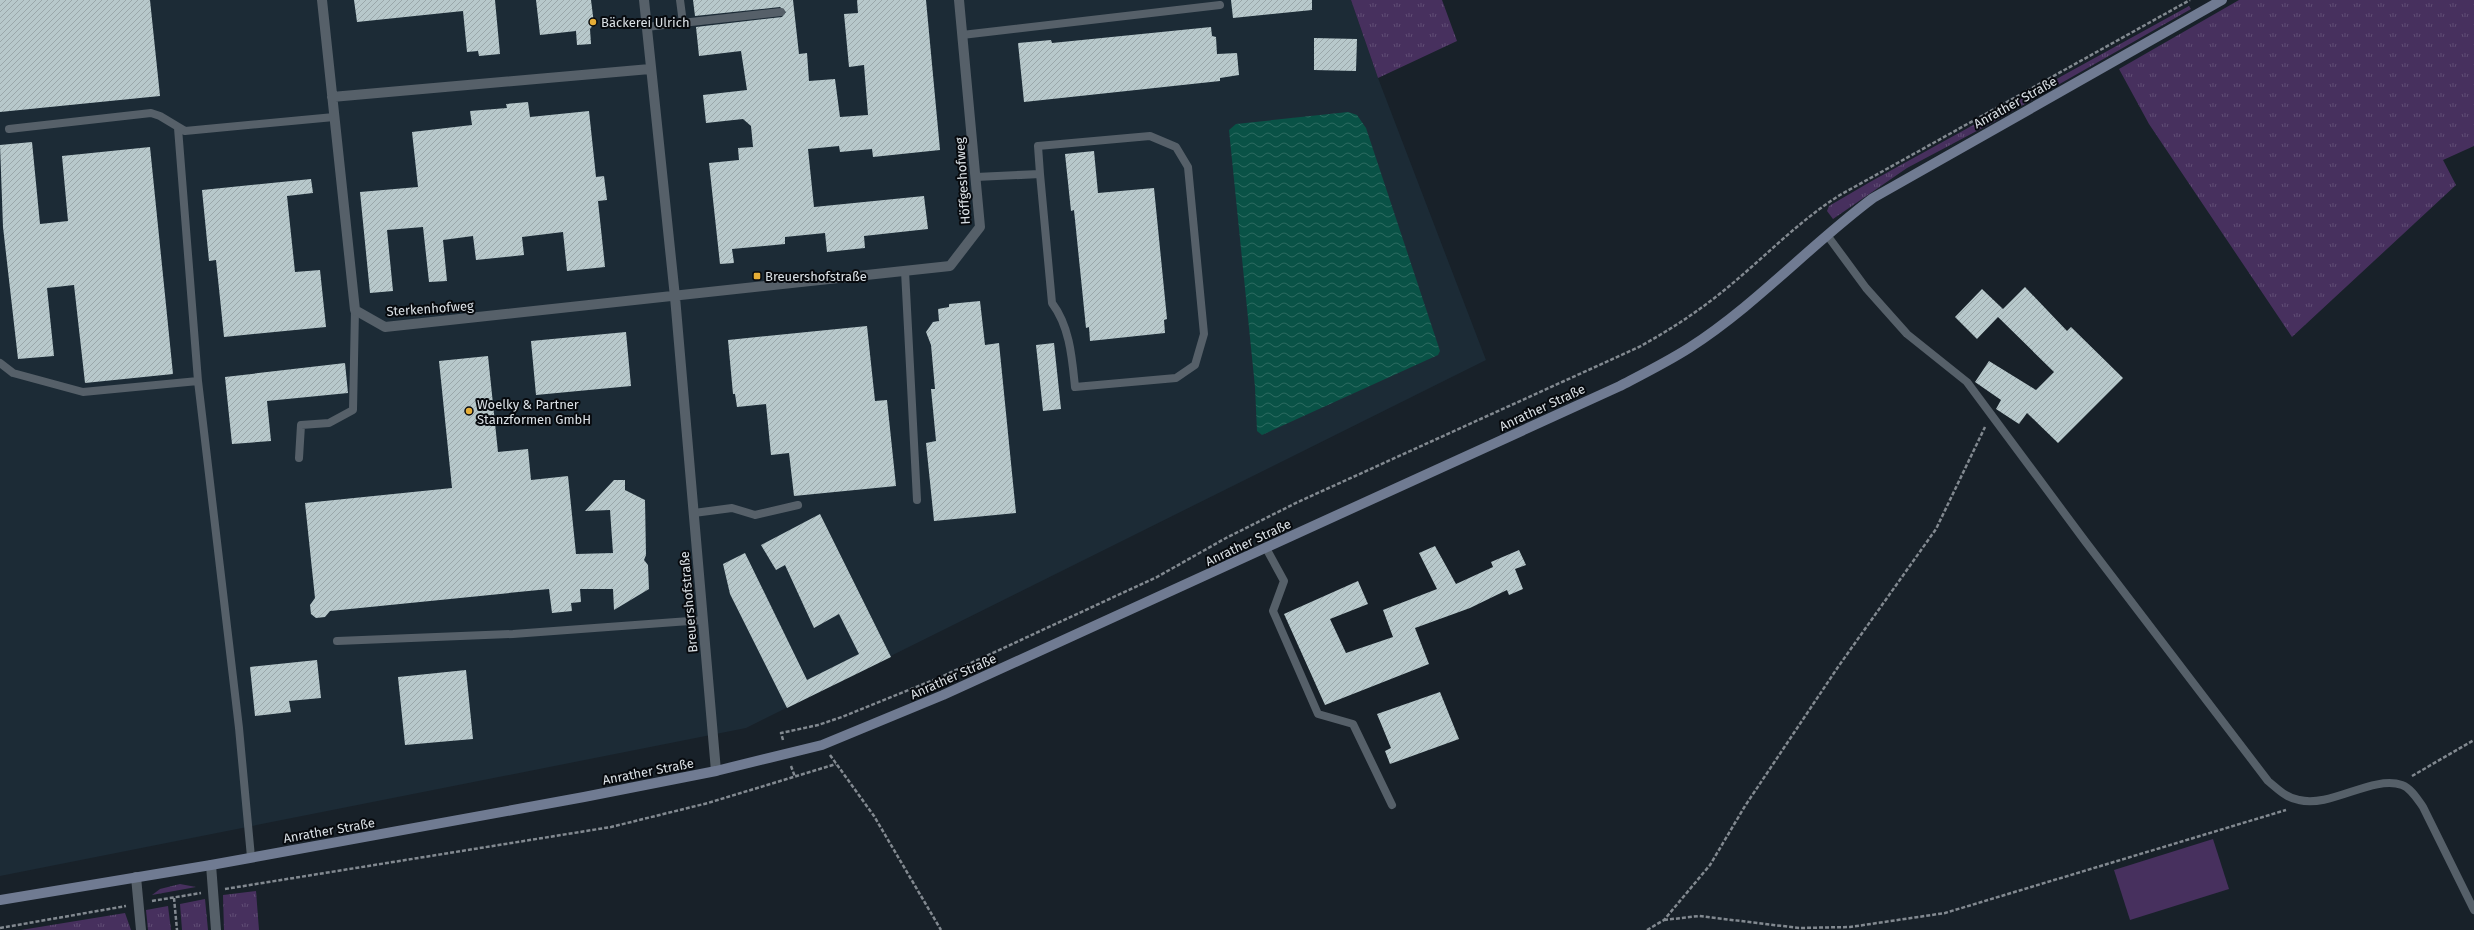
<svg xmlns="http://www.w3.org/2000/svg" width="2474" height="930" font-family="'Fira Sans',sans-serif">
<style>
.built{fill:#1c2b36}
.grass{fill:url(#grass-tufts)}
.pitch{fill:#47305e}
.water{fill:url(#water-waves)}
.building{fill:url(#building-hatch)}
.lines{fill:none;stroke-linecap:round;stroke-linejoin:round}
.path{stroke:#828990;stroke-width:2.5;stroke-dasharray:4 2;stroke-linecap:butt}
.lane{stroke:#566069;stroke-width:8}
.street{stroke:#566069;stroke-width:10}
.secondary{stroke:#707b92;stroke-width:10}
.poi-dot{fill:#e5ad36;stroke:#070a0e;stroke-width:1.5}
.labels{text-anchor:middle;stroke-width:4;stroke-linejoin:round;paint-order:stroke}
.poi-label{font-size:13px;fill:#dae0e5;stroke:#070a0e;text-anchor:start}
.street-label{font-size:13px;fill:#dae0e5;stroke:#070a0e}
</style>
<defs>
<pattern id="grass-tufts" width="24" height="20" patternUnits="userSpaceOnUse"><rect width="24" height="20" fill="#47305e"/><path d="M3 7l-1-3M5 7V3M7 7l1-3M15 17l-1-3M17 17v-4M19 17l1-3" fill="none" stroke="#614e75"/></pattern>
<pattern id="water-waves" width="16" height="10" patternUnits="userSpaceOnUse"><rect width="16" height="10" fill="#095246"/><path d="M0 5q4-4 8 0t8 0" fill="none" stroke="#2c6b61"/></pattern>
<pattern id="building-hatch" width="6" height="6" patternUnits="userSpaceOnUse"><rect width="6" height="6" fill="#b7c8cb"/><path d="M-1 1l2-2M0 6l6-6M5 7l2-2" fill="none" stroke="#9aa7aa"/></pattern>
</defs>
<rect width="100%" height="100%" fill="#182129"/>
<!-- built -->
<path class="built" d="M0,0H1351L1378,78L1486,360L746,728L0,876Z"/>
<!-- grass -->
<path class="grass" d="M1351,0H1442L1457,41L1378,78Z
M2239,0H2474V146L2443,160L2456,185L2292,337L2149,124L2119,69Z
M2189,6L2191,9L1988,125L1907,168L1833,219L1827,211L1829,206L1870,182Z
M180,884L196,887L152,895L160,889Z
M256,891L259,930H224L223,895Z
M205,899L208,930H182L180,904Z
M168,906L171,930H148L146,910Z
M125,913L131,930H21Z"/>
<!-- pitch -->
<path class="pitch" d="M2213,839L2229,889L2130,920L2114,870Z"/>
<!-- water -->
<path class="water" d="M1348,112L1357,115L1366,128L1440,351L1438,355L1262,435L1257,431L1255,387L1229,130L1236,124Z"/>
<!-- building -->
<path class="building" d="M0,0H150L160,96L0,112Z
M354,0H495L500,54L479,56L478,51L467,52L463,11L357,22Z
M536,0H591L594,24L590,29L591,44L577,45L576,31L540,35Z
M693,0H793L799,54L807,53L809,81L835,79L840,117L868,115L864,65L849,67L844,14L858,13L857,0H926L940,150L873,157L872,149L840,152L839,146L808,149L814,207L924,196L928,229L864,236L865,248L827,252L825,233L785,237V244L732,249L734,263L720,264L709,163L739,160L738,148L753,147L751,126L743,119L706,123L703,95L747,90L741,51L699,56L696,27L782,17L786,12L780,7L695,16Z
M1231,0H1312V10L1233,18Z
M1211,27L1212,36L1216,37L1217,54L1237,53L1239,75L1220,78V81L1024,102L1018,43L1051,40L1052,43Z
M1314,38L1357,39L1356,71L1314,70Z
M528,102L530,117L589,111L596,177L604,176L607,200L598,201L605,267L567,271L563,232L522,237L524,255L476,260L473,236L443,240L447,281L429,282L423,227L387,230L393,291L370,293L360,192L418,187L412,132L472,125L470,111L507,108L506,104Z
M32,142L40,224L68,221L62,156L150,147L173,374L85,383L74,285L47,288L54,356L18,359L3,227L0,145Z
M1094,151L1098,193L1154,188L1167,319L1164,320L1165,333L1090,341L1089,327L1086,328L1074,210L1071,211L1065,154Z
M311,179L313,193L287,196L295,272L320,270L326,327L224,337L216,260L209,261L202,190Z
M2025,287L2067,331L2071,327L2123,378L2058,443L2027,413L2019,424L1996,409L2001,400L1975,382L1989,361L2036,390L2054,372L1998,317L1977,339L1955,317L1982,289L2003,309Z
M980,301L985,345L999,343L1016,513L934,521L926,443L936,441L931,389H935L931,345L926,332L933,322L939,321L938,309L949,307V304Z
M867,326L875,401L887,400L896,486L794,496L789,453L771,455L766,404L737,407L735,394H733L728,340Z
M626,332L631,386L536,395L531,341Z
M1054,343L1061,409L1043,411L1036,345Z
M488,356L498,452L528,449L531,480L568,476L576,554L613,553L610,510L585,511L614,480H625V490L645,500L646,555L644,560L648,565L649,589L614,610L613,589H580L581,602L571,603L572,611L552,613L549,589L330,611L325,617L316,618L311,614L310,605L315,598L305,503L452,488L439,361Z
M345,363L348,393L267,401L271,441L232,444L225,377Z
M820,514L891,657L787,708L730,594L723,564L745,553L807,680L859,654L839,614L814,628L785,565L776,570L761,545Z
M1435,546L1456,584L1493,567L1491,562L1519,550L1526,565L1515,569L1523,589L1509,595L1507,590L1470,608L1415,628L1429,664L1325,705L1284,614L1358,581L1368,604L1330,619L1346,653L1393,637L1383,610L1437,589L1419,553Z
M317,660L321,698L289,701L291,712L255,716L250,667Z
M466,670L473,739L405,745L398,677Z
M1440,692L1459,739L1390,764L1385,751L1391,748L1377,714Z"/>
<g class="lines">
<!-- path -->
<path class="path" d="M783,740L781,733L818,725L842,717L943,676L1157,577L1226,538L1298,502L1639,347C1668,331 1696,313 1722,292C1762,260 1797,222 1840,195L2190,0
M830,755L874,816L941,930
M791,766L795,777
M2412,776L2474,740
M225,889L611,827L708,803L836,764
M174,898L177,930
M152,901L201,893
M1664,920L1699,916L1799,928L1850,927L1945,913L2286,810
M0,928L126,906
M1647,930L1664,920L1710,865L1745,806L1838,667L1936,529L1985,427"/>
<!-- lane -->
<path class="lane" d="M680,0L683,23
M646,27L781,12
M962,35L1220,5
M178,128L198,381
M9,129L151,113L160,116L185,131L334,117
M976,177L1040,174L1038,146L1150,136L1176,147L1188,167L1204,334L1195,365L1176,378L1075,387C1072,358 1070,327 1052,303L1040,174
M1827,235L1866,288L1907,334L1967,382L2085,541L2268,781C2278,789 2286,798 2299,800C2331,808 2372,775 2402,785C2411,788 2418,800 2423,807L2474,910
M905,271L917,500
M0,363L13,373L83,392L198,381L239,728L251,857
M299,458L301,425L329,423L353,410L355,310
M694,513L732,508L755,515L798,505
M1266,548L1284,581L1273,611L1318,714L1353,724L1392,805
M337,641L513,634L703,620"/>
<!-- street -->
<path class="street" d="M322,0L355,310L385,327L950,266L980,227L959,0
M644,0L675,297L716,771
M332,97L650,69
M211,865L216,930
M136,877L141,930"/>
<!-- secondary -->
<path class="secondary" d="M0,900L211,865L584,797L716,771L822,745L943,695L1620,386C1643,374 1667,362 1689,348C1756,305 1810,245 1873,198L2222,0"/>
</g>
<!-- markers -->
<g class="poi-dot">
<circle cx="593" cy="22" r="4"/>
<rect x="753" y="272" width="8" height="8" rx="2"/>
<circle cx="469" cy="411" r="4"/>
</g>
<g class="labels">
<!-- poi labels -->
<g class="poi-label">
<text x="601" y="27">Bäckerei Ulrich</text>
<text x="765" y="281">Breuershofstraße</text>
<text x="477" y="409">Woelky &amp; Partner<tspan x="477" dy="15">Stanzformen GmbH</tspan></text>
</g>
<!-- street labels -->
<g class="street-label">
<text transform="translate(2015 102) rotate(-29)" y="5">Anrather Straße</text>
<text transform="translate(962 181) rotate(-94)" y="5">Höffgeshofweg</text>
<text transform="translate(430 308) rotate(-4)" y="5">Sterkenhofweg</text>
<text transform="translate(1542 407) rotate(-25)" y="5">Anrather Straße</text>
<text transform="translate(1248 542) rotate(-25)" y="5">Anrather Straße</text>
<text transform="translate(688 602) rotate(-95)" y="5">Breuershofstraße</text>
<text transform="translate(953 676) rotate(-24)" y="5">Anrather Straße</text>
<text transform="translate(648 771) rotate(-11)" y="5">Anrather Straße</text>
<text transform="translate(329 830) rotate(-10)" y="5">Anrather Straße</text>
</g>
</g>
</svg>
